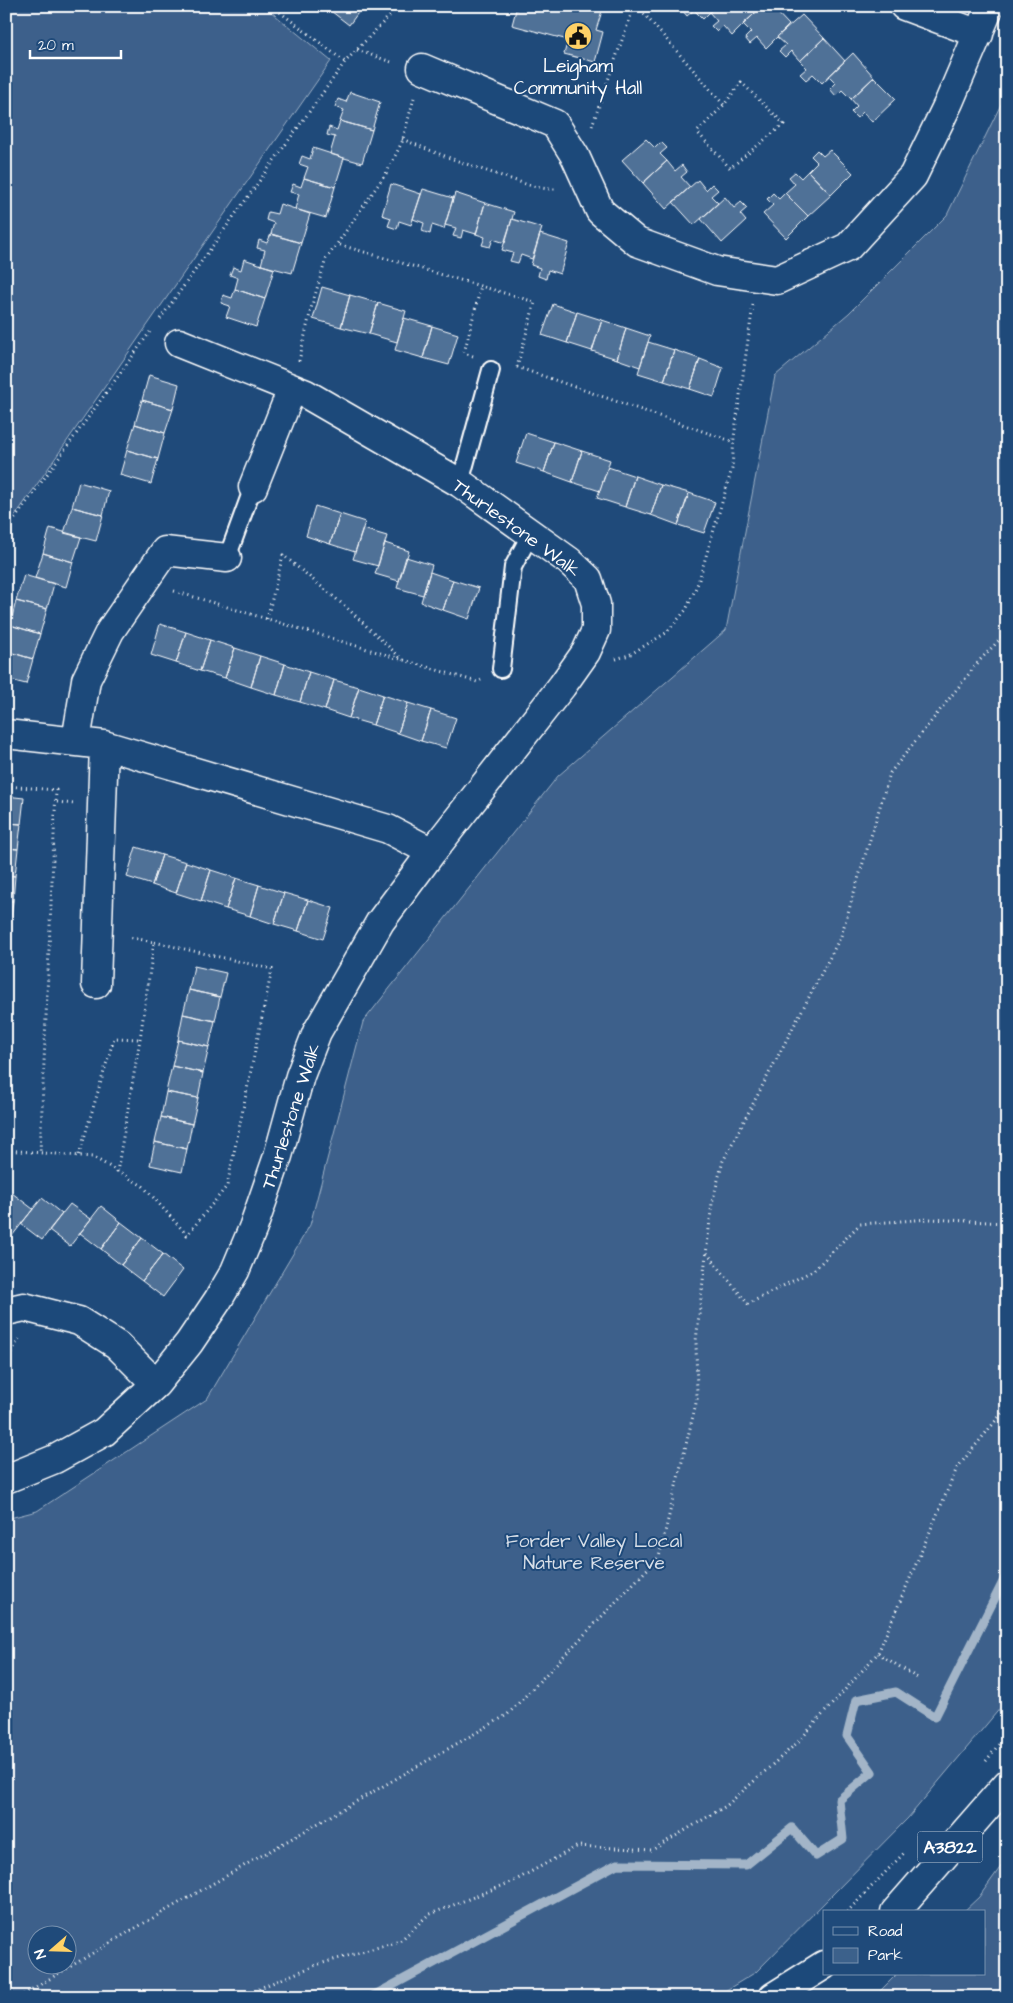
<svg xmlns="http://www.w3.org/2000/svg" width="1013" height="2003" font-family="'Architects Daughter',sans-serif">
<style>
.green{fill:#3c618b;stroke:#9eb0c5;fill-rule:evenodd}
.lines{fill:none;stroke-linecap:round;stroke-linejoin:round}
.stream{stroke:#a3b5c8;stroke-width:9}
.building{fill:#507197;stroke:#fff}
.lane-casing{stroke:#fff;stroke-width:20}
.street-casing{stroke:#fff;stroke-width:31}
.primary-casing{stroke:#fff;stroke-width:31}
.path{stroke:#fff;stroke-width:3;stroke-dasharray:1 4;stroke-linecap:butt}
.lane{stroke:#1f4a7a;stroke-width:16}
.street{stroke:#1f4a7a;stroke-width:28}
.primary{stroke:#1f4a7a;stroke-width:28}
.labels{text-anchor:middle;stroke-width:4;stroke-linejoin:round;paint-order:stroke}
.shield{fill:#1f4a7a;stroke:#bcc9d7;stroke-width:1}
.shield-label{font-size:18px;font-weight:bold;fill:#fff}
.poi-label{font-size:19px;fill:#fff;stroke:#1f4a7a}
.street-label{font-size:19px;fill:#fff;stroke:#1f4a7a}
.park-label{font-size:19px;fill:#d8dfe8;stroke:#1f4a7a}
</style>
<rect width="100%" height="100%" fill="#1f4a7a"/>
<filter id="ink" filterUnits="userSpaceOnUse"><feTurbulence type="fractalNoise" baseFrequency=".02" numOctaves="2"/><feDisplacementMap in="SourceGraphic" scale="10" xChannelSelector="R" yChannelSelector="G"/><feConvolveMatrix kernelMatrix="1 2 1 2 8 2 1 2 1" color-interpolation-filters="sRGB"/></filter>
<g filter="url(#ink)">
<!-- green -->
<path class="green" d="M6,6H264L331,61L6,529Z
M1007,92V1700L908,1818L756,1972L715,1997H6V1519L37,1511L207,1399L310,1225L363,1022L558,776L726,630L775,376L849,313L947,215ZM38,1936H68V1966H38Z
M1007,1858V1997H874L897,1974H984V1912H963L979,1897Z"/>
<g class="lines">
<!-- stream -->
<path class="stream" d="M371,1997L617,1864L746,1865L792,1828L816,1856L843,1839L839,1800L872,1772L847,1736L856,1700L896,1692L935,1717L1007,1574"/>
</g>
<!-- building -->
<path class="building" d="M328,6H363L349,25L327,8Z
M517,6H585L602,11L596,30L603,32L595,62L564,54L568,40L512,25Z
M686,6H716L703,19L694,10L687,16L682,10Z
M716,6H749L755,13L732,36L723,26L717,32L711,26L717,21L709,12Z
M763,6H771L789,25L766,48L757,38L750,44L745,38L751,32L743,24Z
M802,15L824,38L800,61L791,51L785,57L779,51L786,45L777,37Z
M824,38L845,61L822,83L813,74L806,80L800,74L807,68L800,61Z
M853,53L874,77L851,99L842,90L836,96L830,89L836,83L829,76Z
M874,77L896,99L872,122L863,112L857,118L851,112L857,106L851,99Z
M350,92L380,102L372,130L340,121L344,110L335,107L338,99L346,102Z
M340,121L372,130L362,163L330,154L335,137L327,135L329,127L337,130Z
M646,139L655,148L661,142L667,148L660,154L667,161L643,183L622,160Z
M313,148L344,158L335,187L304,178L308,167L299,164L302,156L310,159Z
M817,150L823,156L830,150L853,173L831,195L808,171L817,162L811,156Z
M667,161L675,171L682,165L687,172L681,177L690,187L666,209L643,183Z
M808,171L831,195L808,216L785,193L795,184L789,177L795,172L801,178Z
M304,178L335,187L326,218L295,209L299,194L290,192L293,184L301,187Z
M698,180L706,190L712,184L718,190L711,196L718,203L694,225L673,202Z
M391,184L421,194L411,225L399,221L397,229L388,226L391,218L382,215Z
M423,189L453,198L444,229L432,225L430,234L422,231L424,223L413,219Z
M455,193L485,203L476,234L463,230L461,238L453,236L456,228L445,225Z
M773,193L779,199L785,193L808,216L786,238L763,214L773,205L767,199Z
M725,197L734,208L741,202L747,208L740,214L746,221L722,243L701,219Z
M485,203L514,212L505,243L493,239L490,247L482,245L485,237L476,234Z
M280,204L310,214L301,243L271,234L274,223L266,220L268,212L277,214Z
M512,219L542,228L532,259L521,255L518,263L510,261L513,253L502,250Z
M271,234L301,243L292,273L261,265L265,250L257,248L259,240L267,243Z
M540,234L569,243L560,274L548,270L546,279L538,276L540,268L531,265Z
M244,259L274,269L265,299L235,289L238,278L230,275L233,267L241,270Z
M322,287L350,295L341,327L313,319Z
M235,289L265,299L256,327L226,317L230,306L221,303L223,295L232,298Z
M350,295L378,303L369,334L341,327Z
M378,303L406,311L397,342L369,334Z
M553,304L577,312L567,343L542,335Z
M577,312L602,320L592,351L567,343Z
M404,318L432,326L423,358L395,350Z
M602,320L626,328L617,359L592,351Z
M432,326L458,334L449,365L423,358Z
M626,328L650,336L640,367L617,359Z
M648,342L674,350L664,381L638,373Z
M674,350L700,359L690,389L664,381Z
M700,359L723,368L714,397L690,389Z
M149,375L179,384L173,409L142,400Z
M142,400L173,409L165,433L135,424Z
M135,424L165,433L158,459L127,450Z
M526,433L554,442L544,472L516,463Z
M554,442L582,451L572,482L544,472Z
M127,450L158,459L151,484L120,475Z
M582,451L610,460L600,491L572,482Z
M608,467L635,476L625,507L597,498Z
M635,476L661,485L651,515L625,507Z
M79,482L109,491L103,515L72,507Z
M661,485L689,493L678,525L651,515Z
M689,493L715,502L704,533L678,525Z
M315,506L340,514L330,544L306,536Z
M72,507L103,515L96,541L64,533Z
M340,514L365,522L355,552L330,544Z
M50,528L81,537L73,562L43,553Z
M363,529L387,536L378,566L353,559Z
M385,543L409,551L399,581L375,574Z
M43,553L73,562L66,587L35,578Z
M406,557L432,565L423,595L397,588Z
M430,572L453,580L443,610L421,602Z
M24,575L54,584L47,609L16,601Z
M453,580L479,588L469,619L443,610Z
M16,601L47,609L40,634L10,625Z
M160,624L186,632L176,663L151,655Z
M10,625L40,634L33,659L6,651V636Z
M186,632L210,640L200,671L176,663Z
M210,640L235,648L225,678L200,671Z
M235,648L260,656L251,687L225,678Z
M6,651L33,659L26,684L6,679Z
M260,656L285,664L276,695L251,687Z
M285,664L309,672L300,702L276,695Z
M309,672L334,680L325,710L300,702Z
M334,680L359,687L349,718L325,710Z
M359,687L383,695L373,725L349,718Z
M383,695L408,703L398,733L373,725Z
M408,703L431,710L421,741L398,733Z
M431,710L456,718L446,748L421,741Z
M6,796L24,798L21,824L6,823Z
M6,823L21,824L18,849L6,848Z
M136,847L162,855L152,885L127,877Z
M6,848L18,849L15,876L6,875Z
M162,855L186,862L176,893L152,885Z
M186,862L211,870L201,901L176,893Z
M211,870L236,878L226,909L201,901Z
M6,875L15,876L13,901H6Z
M236,878L259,885L250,916L226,909Z
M259,885L284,893L274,924L250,916Z
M284,893L308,900L298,931L274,924Z
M308,900L333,908L323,939L298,931Z
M6,901H13L10,926H6Z
M6,926H10L7,952H6Z
M194,966L226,973L220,997L189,990Z
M189,990L220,997L215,1021L183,1014Z
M183,1014L215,1021L209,1047L178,1040Z
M178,1040L209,1047L203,1073L172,1066Z
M172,1066L203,1073L198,1098L166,1092Z
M166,1092L198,1098L192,1124L161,1117Z
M161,1117L192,1124L187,1149L155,1142Z
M155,1142L187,1149L182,1172L150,1165Z
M12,1193L33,1209L12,1236L6,1232V1200Z
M42,1198L62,1214L42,1240L21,1224Z
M70,1204L91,1219L70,1246L49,1230Z
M101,1206L121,1222L101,1249L80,1233Z
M121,1222L142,1238L121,1265L101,1249Z
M142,1238L163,1254L142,1281L121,1265Z
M163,1254L183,1270L163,1297L142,1281Z"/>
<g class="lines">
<defs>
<path id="lane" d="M460,483L491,370
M227,558L253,487
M501,669L513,567L530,535"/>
<path id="street" d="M904,6L979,34
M422,68L555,124L575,156L600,211L637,242L717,271L777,280L848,247L913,176L949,102L990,6
M253,487L292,389
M6,734L104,745L388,829L432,852
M76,741L86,680L110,631L165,551L227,558
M96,984L104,745
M6,1311L24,1307L79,1321L117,1345L156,1384
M6,1479L55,1459L104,1432L156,1384L189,1343L218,1300L235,1271L253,1228L278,1156L300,1076L317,1032L380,922L432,852L562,686L586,652L596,630V604L588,579L569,561L460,483L306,394L179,343"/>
<path id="primary" d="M895,1912L1007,1784
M773,1997L824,1965"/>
</defs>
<!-- lane casing -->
<use href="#lane" class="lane-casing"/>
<!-- street casing -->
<use href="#street" class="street-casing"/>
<!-- primary casing -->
<use href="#primary" class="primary-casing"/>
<!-- path -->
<path class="path" d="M272,6L345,62
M637,6L724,105
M357,50L394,63
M741,82L784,124L730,168L697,132L724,105Z
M414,98L402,142L387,172L337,244L535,302L517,367
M592,126L634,6
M402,139C436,153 470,166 505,177C523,183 539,190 558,189
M160,319L345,62L399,6
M473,356L464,353L481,286
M299,361L312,305L326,259L337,244
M517,367L734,442
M6,531L150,332
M174,591L477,682L481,680
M267,619L283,555L346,607L403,660
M616,659L629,655L666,633L686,610L698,583L732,469L734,437L753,305
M6,786L56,790L40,1153
M57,802L74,804
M6,1150L93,1157L143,1186L187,1235L227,1186L272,969L154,942
M79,1155L114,1038L140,1039
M117,1172L140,1039L154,942L128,937
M707,1253L748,1304L814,1270L860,1224L929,1219L1007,1223
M6,1361L19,1339
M878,1653L919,1679
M986,1761L1007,1734
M847,1912L906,1851
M19,1997L125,1934L507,1715L659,1557L697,1399L696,1341L712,1203L723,1161L841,936L890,773L980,660L1007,632
M253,1997L260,1988L316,1965L400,1941L428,1915L514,1881L578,1846L652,1850L726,1806L798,1742L878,1653L957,1468L1007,1407
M735,1997L745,1990"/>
<!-- lane -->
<use href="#lane" class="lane"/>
<!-- street -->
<use href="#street" class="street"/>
<!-- primary -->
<use href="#primary" class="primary"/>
</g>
</g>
<!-- icons -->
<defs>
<symbol id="civic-disc" viewBox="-11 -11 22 22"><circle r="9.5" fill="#ffd166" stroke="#1f4a7a"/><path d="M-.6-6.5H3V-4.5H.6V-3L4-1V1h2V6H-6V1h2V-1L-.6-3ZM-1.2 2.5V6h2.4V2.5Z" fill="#111"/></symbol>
</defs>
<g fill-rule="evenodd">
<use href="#civic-disc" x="562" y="20" width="32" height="32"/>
</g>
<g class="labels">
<!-- shield labels -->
<rect class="shield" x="917.5" y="1831.5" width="65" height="31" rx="4"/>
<g class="shield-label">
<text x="950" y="1853">A3822</text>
</g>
<!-- poi labels -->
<g class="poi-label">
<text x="578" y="72">Leigham<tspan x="578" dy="22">Community Hall</tspan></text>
</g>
<!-- street labels -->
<g class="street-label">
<text transform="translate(517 527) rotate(36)" y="7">Thurlestone Walk</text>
<text transform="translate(290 1116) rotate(-72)" y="7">Thurlestone Walk</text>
</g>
<!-- park labels -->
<g class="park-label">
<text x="594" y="1547">Forder Valley Local<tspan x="594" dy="22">Nature Reserve</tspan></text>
</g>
</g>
<!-- margin -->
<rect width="1013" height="2003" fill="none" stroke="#1f4a7a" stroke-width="25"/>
<rect x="12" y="12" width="988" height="1978" fill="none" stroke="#fff" stroke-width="2" filter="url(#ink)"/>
<!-- legend -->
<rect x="823" y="1910" width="162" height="65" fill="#1f4a7a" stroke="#7992af"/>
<rect x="833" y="1927" width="25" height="8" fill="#1f4a7a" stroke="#7992af"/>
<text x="868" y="1936" font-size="15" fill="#ffffff">Road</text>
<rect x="833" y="1948" width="25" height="15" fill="#3c618b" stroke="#7992af"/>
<text x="868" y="1960" font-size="15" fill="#ffffff">Park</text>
<!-- north arrow -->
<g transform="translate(52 1950) rotate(250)"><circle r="24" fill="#1f4a7a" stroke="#7992af"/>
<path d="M0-4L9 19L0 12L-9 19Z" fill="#ffd166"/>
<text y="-8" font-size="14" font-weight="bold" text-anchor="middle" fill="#ffffff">N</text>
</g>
<!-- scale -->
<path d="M30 50v8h91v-8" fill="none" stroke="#ffffff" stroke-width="2.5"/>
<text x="38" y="50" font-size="15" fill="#ffffff" stroke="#1f4a7a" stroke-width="4" paint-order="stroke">20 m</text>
</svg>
